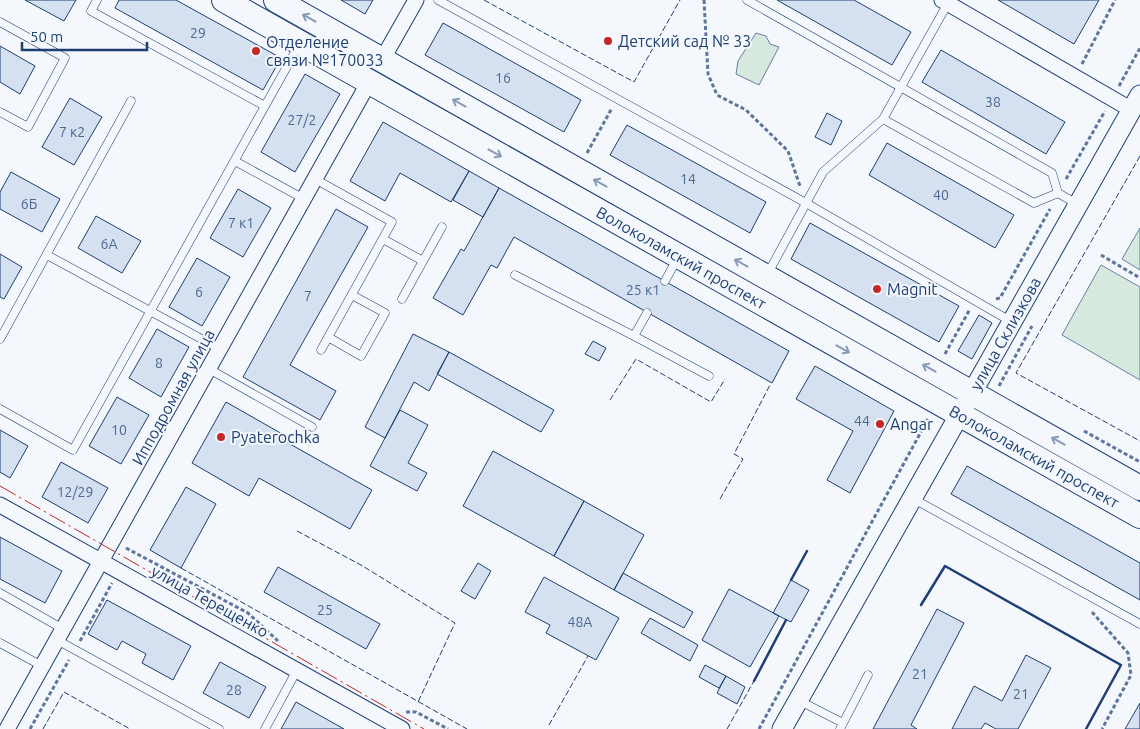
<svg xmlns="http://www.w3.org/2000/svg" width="1140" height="729" font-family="Ubuntu,sans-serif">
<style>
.green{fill:#d7e8df;stroke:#687fa3}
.building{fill:#d5e0f0;stroke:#1d3f73}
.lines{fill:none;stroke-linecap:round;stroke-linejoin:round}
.service-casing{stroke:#1d3f73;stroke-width:9}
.minor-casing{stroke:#1d3f73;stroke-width:17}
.tertiary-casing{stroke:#1d3f73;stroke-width:21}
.primary-casing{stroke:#1d3f73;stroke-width:26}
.path{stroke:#5e769c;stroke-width:3;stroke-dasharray:4 2.5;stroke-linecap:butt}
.service{stroke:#f4f7fb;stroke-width:8}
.minor{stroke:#f4f7fb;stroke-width:15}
.tertiary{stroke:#f4f7fb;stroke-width:19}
.primary{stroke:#f4f7fb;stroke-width:24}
.fence{stroke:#1d3f73;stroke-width:1;stroke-dasharray:6 2.5;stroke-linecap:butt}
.wall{stroke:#1d3f73;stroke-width:2.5}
.power{stroke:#c62828;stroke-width:1;stroke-dasharray:18 4 2.5 4;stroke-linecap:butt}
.oneway{stroke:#889bb7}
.poi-dot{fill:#c62828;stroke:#f4f7fb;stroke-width:2}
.labels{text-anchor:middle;stroke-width:4;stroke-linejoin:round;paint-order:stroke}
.number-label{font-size:14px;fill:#4b6792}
.poi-label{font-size:16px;fill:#1d3f73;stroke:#f4f7fb;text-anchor:start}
.street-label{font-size:16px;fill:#1d3f73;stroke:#f4f7fb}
</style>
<rect width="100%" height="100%" fill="#f4f7fb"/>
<!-- green -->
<path class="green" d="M756,33L766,36L770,44L779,47L759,85L736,74L738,61Z
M1140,228V270L1122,259Z
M1101,265L1140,287V380L1062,335Z"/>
<!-- building -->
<path class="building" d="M25,0H76L64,21Z
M119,0H176L281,58L263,90L115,8Z
M341,0H373L365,14Z
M777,0H854L911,32L892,65Z
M998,0H1099L1074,44Z
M443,23L581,100L564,132L425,55Z
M0,46L35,66L20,94L0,82Z
M941,50L1065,122L1046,154L922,82Z
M305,74L340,94L295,172L261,152Z
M70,98L102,117L74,165L42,147Z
M827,113L842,121L831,145L815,137Z
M383,122L469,171L451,202L400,173L385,201L350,181Z
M627,125L766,202L750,233L610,155Z
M887,143L1014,215L995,248L869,175Z
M469,171L499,188L483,217L453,200Z
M11,172L60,199L42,232L0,209V192Z
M499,188L789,351L772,383L514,237L497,268L491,265L463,315L433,298L461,249L464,251Z
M238,189L271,208L243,257L210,238Z
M336,209L368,227L290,365L336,391L320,420L243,377Z
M96,216L141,241L122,273L78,248Z
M810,223L959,306L939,342L791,259Z
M0,254L22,267L4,299L0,297Z
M197,258L230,277L202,326L169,307Z
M979,315L992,323L972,359L958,351Z
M157,329L189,347L161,397L129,378Z
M413,334L449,352L429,391L414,382L385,438L365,427Z
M593,341L606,348L599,361L585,354Z
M449,352L554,410L541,432L437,374Z
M815,366L894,411L850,493L827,480L853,431L796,399Z
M117,397L149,415L121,464L89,446Z
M226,402L284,435L281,439L372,490L350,529L259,478L249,496L192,463Z
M400,410L428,425L408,463L427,473L417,491L370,466Z
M0,430L28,446L10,478L0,472Z
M493,451L584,501L554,556L463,506Z
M61,462L108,488L88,523L42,497Z
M967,466L1140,563V600L951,494Z
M186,487L216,504L181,568L150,550Z
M584,501L644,535L614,590L554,556Z
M0,537L62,571L45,603L0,579Z
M478,563L491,571L475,599L461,591Z
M278,567L380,624L366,649L264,592Z
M623,573L693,612L684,628L614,590Z
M544,577L619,618L596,660L546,633L550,625L525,612Z
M791,580L809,590L791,622L773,613Z
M729,589L779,616L750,667L702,640Z
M107,600L191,646L173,680L142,663L146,654L122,641L117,650L88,634Z
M937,609L964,623L911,725L917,729H873Z
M650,618L698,645L690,661L641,633Z
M1026,655L1051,668L1018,729H996L985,723L981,729H952L974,686L1002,701Z
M220,662L266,687L249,718L203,693Z
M705,665L726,676L719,688L699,677Z
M726,676L745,687L737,704L717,693Z
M296,702L344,729H281Z
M1140,703V729H1125Z"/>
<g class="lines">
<defs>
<path id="service" d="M97,0L91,11L265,106
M438,0L806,203L1012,322
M747,0L1052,173L1058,193L1077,204
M0,22L65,58L28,127L0,112
M883,119L1034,203L1058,193
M235,161L304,199
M315,179L392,222L321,350
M383,239L423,261L442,227
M47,255L220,349
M515,275L634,336
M767,275L823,172L883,119L948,3
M665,281L677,259
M402,299L423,261
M647,313L634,336L709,376
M328,337L361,356L385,313L352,295
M0,339L131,101
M209,369L312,427
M0,409L73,450L299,45
M912,498L1140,624
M0,593L63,629
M57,640L219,729
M0,643L42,666
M798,700L843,723
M265,729L297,670
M840,729L868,675"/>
<path id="minor" d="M942,0L1132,110
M382,60L416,0
M0,505L402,729
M7,729L369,82"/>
<g id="tertiary">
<path id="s1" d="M782,729L1140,95"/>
</g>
<g id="primary">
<path id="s2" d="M224,0L1140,516"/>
<path d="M276,0L1140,488"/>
</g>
</defs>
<!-- service casing -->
<use href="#service" class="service-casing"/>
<!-- minor casing -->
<use href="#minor" class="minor-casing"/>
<!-- tertiary casing -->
<use href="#tertiary" class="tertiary-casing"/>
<!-- primary casing -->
<use href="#primary" class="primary-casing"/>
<!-- path -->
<path class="path" d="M704,0L708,74L717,95L746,110L788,151L800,186
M1082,64L1115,0
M1119,86L1140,48
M587,153L612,108
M1066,179L1105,111
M1101,255L1140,278
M996,299L1000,298L1050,209
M945,354L970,309
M999,386L1032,326
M1084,431L1140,462
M126,548L248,613L278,641
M1092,612L1128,653L1131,675L1102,729
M80,641L112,583
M406,712H416L448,729
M30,729L69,660
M759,729L928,419"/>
<!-- service -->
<use href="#service" class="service"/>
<!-- minor -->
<use href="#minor" class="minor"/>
<!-- tertiary -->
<use href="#tertiary" class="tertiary"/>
<!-- primary -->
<use href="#primary" class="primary"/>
<!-- fence -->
<path class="fence" d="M484,0L634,82L680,0
M1140,156L1016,373L1140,441
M610,400L636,359L711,402L725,379
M720,499L743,459L734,454L770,385
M297,531L361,565L455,623L418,702
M181,568L467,729
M549,725L588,656
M43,729L64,692L130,729
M727,729L754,681"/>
<!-- wall -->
<path class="wall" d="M791,580L807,551
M921,605L945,566L1121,665L1086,729
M754,681L786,620"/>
<!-- power -->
<path class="power" d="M0,486L424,729"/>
</g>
<!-- one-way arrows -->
<defs><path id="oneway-shaft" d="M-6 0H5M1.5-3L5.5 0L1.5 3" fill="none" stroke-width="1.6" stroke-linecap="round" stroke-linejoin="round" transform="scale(1.25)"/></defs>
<g class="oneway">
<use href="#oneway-shaft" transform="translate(309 18) rotate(-151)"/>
<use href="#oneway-shaft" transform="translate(459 103) rotate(-151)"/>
<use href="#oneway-shaft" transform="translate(495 153) rotate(29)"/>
<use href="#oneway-shaft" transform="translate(600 183) rotate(-151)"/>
<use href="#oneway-shaft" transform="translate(741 263) rotate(-151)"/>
<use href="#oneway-shaft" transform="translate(843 349) rotate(29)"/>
<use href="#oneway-shaft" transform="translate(929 368) rotate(-151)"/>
<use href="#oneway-shaft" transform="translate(1058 441) rotate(-151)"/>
</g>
<!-- markers -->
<g class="poi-dot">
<circle cx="608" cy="41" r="5"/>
<circle cx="256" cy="51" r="5"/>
<circle cx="877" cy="289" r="5"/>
<circle cx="880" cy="424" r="5"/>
<circle cx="221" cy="437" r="5"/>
</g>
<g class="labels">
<!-- number labels -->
<g class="number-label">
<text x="198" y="38">29</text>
<text x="503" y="83">16</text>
<text x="993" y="107">38</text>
<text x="302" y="125">27/2</text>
<text x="72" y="137">7 к2</text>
<text x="688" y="184">14</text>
<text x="941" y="200">40</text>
<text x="29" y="209">6Б</text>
<text x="241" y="228">7 к1</text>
<text x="109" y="249">6А</text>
<text x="643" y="295">25 к1</text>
<text x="199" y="297">6</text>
<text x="308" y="301">7</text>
<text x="159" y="368">8</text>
<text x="862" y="426">44</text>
<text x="119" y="435">10</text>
<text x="75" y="497">12/29</text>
<text x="325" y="615">25</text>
<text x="580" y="627">48А</text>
<text x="920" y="679">21</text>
<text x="234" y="695">28</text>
<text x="1021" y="699">21</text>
</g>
<!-- poi labels -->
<g class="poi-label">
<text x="618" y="47">Детский сад № 33</text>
<text x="266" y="48">Отделение<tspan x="266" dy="18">связи №170033</tspan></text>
<text x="887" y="295">Magnit</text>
<text x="890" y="430">Angar</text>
<text x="231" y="443">Pyaterochka</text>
</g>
<!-- street labels -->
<g class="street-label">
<text dy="6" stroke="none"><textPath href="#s2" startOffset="525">Волоколамский проспект</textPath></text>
<text dy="6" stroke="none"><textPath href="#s1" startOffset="454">улица Склизкова</textPath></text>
<text transform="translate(173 397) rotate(-61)" y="6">Ипподромная улица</text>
<text dy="6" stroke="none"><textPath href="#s2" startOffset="930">Волоколамский проспект</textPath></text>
<text transform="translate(210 601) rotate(29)" y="6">улица Терещенко</text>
</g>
</g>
<!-- scale -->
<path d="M22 42v8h125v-8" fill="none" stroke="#1d3f73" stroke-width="2.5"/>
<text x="30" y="42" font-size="15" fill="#1d3f73" stroke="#f4f7fb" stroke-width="4" paint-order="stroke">50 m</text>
</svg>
